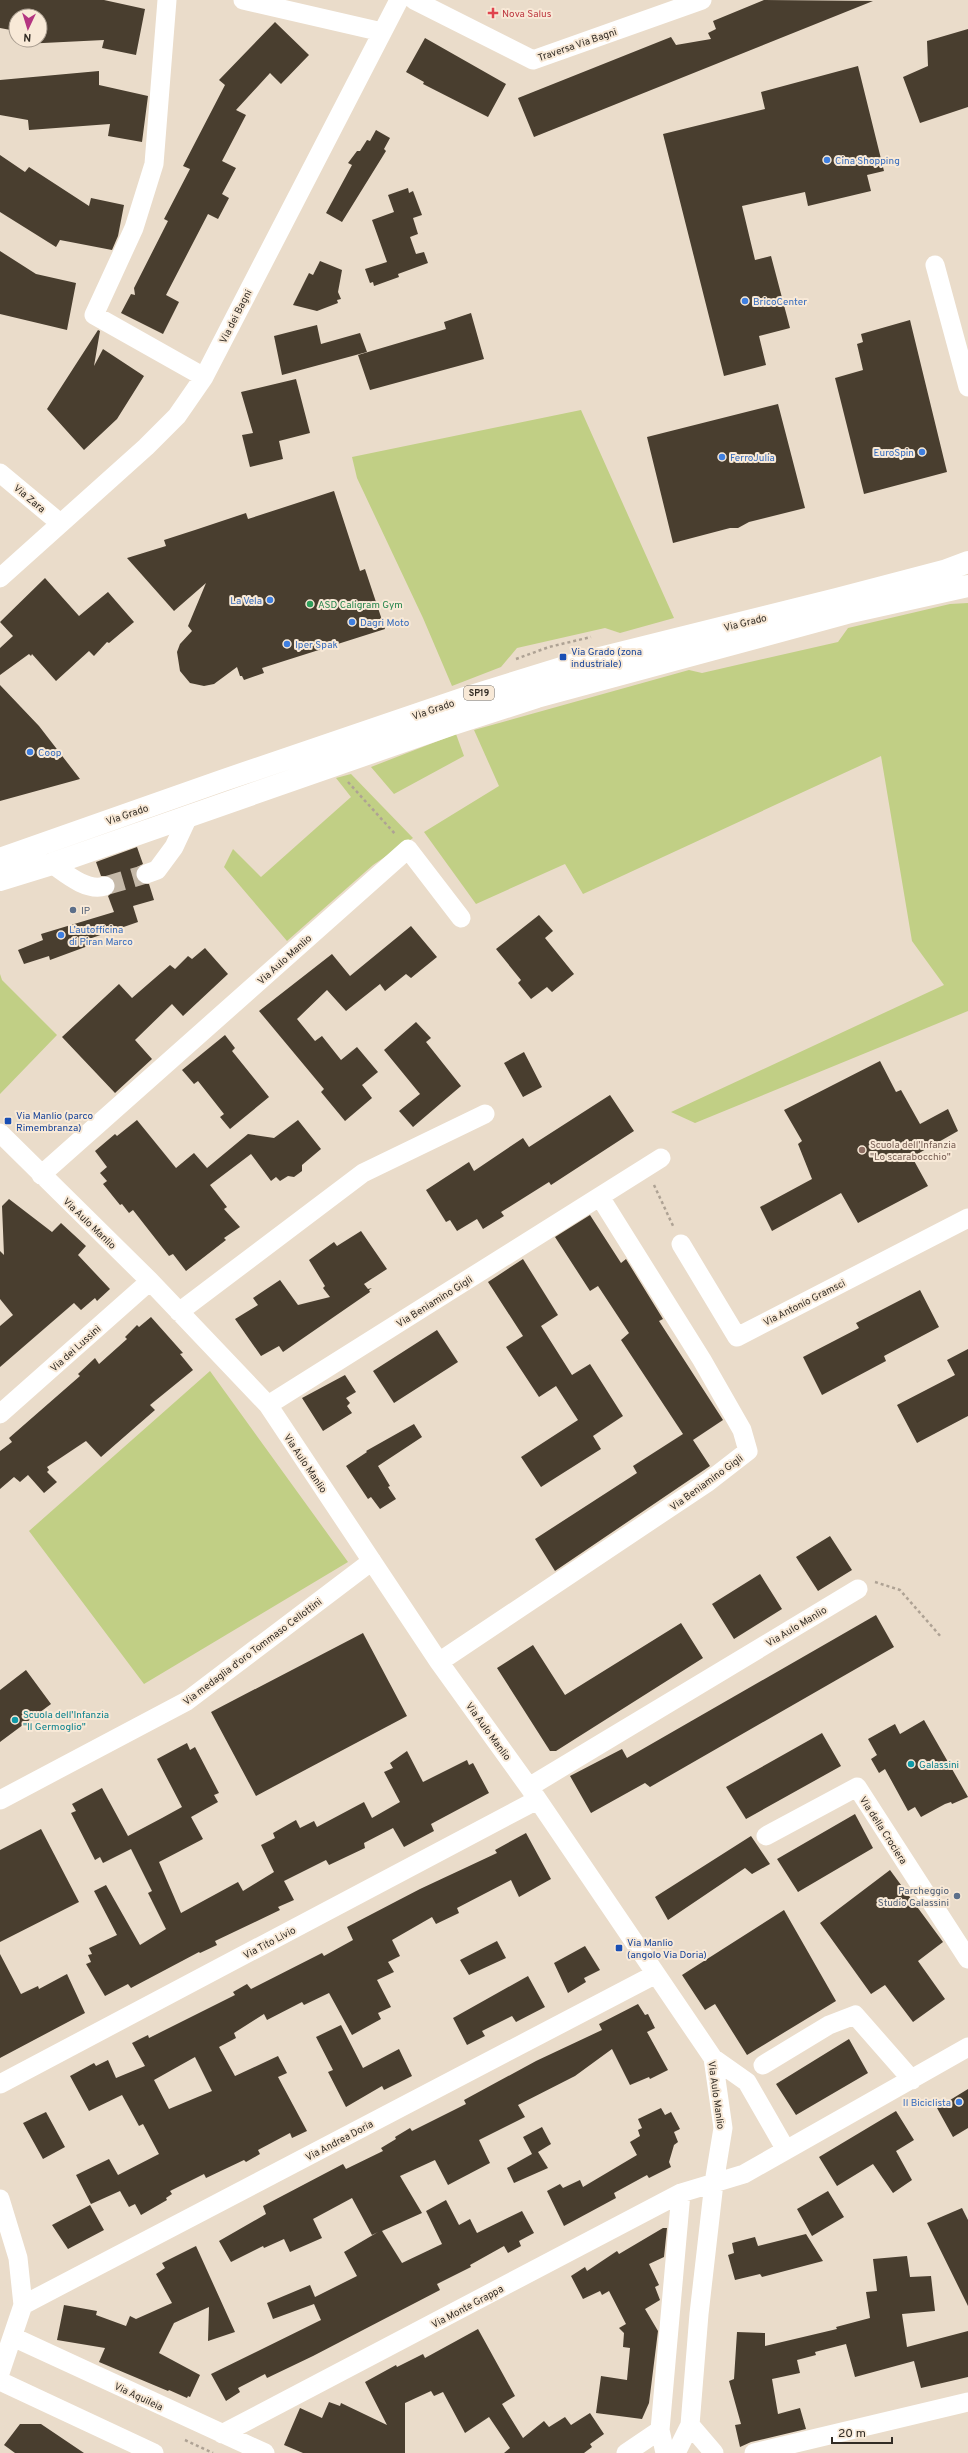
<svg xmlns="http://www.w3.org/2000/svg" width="968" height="2453" font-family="Overpass,sans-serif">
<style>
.green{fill:#c1cf85}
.building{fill:#493e2f;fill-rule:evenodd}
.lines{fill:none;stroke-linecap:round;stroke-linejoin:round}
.minor-tunnel{stroke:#c5b9a9;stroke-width:19;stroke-dasharray:19 10;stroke-linecap:butt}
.path{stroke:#aea294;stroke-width:2.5;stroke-dasharray:3 3;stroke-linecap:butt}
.minor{stroke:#fff;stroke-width:19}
.major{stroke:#fff;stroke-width:22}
.health-dot{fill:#e0444e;stroke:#f8e9d7;stroke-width:1.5}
.shop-dot{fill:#3f7fe0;stroke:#f8e9d7;stroke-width:1.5}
.leisure-dot{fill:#2e9e5b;stroke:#f8e9d7;stroke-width:1.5}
.transit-dot{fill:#1a4fb4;stroke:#f8e9d7;stroke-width:1.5}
.service-dot{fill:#5c6f8a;stroke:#f8e9d7;stroke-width:1.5}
.education-dot{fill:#8d6e63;stroke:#f8e9d7;stroke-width:1.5}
.culture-dot{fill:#0f9aa8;stroke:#f8e9d7;stroke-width:1.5}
.labels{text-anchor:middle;stroke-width:4;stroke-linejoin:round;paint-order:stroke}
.shield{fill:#f8e9d7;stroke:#6d655a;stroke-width:1}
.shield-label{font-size:9px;font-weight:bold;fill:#322c25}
.health-label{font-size:10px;fill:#be3a42;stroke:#f8e9d7;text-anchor:start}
.street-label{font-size:10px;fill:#322c25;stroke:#f8e9d7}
.shop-label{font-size:10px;fill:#366cbe;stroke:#f8e9d7;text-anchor:start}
.leisure-label{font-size:10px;fill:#27864d;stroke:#f8e9d7;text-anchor:start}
.transit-label{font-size:10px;fill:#164399;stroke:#f8e9d7;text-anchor:start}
.service-label{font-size:10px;fill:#4e5e75;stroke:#f8e9d7;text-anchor:start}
.education-label{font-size:10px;fill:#785e54;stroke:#f8e9d7;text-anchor:start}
.culture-label{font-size:10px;fill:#0d838f;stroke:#f8e9d7;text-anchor:start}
</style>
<rect width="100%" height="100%" fill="#eadcca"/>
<!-- green -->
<path class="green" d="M581,410L674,618L620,633L605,628L517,648L501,667L452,686L423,618L357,478L352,457Z
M968,603V1011L695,1123L671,1112L944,985L912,941L881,756L583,894L565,864L476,904L424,832L499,786L474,730L689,670L702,673L838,642L848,628L950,604Z
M456,734L464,756L394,794L371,767Z
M351,774L413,838L373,865L287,941L224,867L233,849L261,877L351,797L336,778Z
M0,974L2,980L57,1035L0,1094Z
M210,1371L348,1562L144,1684L29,1531Z"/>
<!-- building -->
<path class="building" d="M0,0H104L145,9L136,55L102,48L104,40L23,44L22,40H40V16H16V31L0,28Z
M764,0L873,1L534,137L518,98L671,37L676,45L711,39L708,33L716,29L713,21Z
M275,22L309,55L281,84L270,73L236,110L246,115L222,161L236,168L222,194L229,198L218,219L208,214L166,295L179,302L163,334L121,313L131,294L135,295L134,288L168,221L164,219L190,169L183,166L225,85L219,80Z
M968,29V107L920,123L903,77L928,66L927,41Z
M425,38L506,84L488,117L423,84L424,82L406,72Z
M858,66L884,171L867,175L871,191L808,206L805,192L742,206L755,260L771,256L790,328L759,336L766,365L724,376L663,134L765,109L761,92Z
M99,71V85L148,96L142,142L108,136L110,124L29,130L28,120L0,115V80Z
M376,130L390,138L384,149L386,151L342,222L326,213L352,165L348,163L357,151H360L367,140L370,141Z
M0,155L25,172L29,167L89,206L91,198L124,205L118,236L112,250L60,240L56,247L0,212Z
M408,188L409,193L413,191L422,215L413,218L418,234L410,237L416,254L424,252L428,263L398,274L399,277L374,286L373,282L370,283L365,269L387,262L372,220L394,212L388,195Z
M0,251L36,274L76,283L67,330L0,314Z
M320,261L342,270L338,292L341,299L337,300L338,303L317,311L293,305L309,273L313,275Z
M471,313L484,359L370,390L358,355L446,329L444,322Z
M910,320L947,472L864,494L835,378L863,370L857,344L863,342L861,334Z
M317,325L321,344L360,333L367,352L282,375L274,336Z
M98,330L100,331L94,366L103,349L144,376L117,419L84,450L47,409Z
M296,379L310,433L279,441L283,459L250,467L242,435L253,433L241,392Z
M778,404L805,508L749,522L738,528H730L673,543L647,437Z
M334,491L360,571L365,569L385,629L262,668L264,673L244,680L242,676H240L237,667L214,684L204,686L190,683L180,671L177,652L180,644L192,631L188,626L206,583L174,611L127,558L166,546L164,540L195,530L246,513L248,519Z
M45,578L79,616L108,592L134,622L109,643L107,642L94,656L89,651L56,681L32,654L31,656L29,654L0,675V648L13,636L0,622Z
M0,685L39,726L80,779L0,801Z
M137,847L143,864L137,867L136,877L139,883L149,884L154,900L133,906L138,922L86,940L88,946L50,960L49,956L24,964L18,950L43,940L41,934L114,912L108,896L115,890L116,884L109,876H101L96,862Z
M539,915L553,931L545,938L574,974L552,992L547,987L531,999L518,983L521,980L496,949Z
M411,926L437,957L411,978L406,974L385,991L380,984L346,1011L327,990L297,1019L315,1041L322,1036L341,1060L357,1047L378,1072L362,1085L372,1098L345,1121L321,1092L324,1089L259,1011L332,954L350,976Z
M205,948L228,974L183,1016L172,1004L135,1040L152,1059L115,1093L62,1037L119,984L132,998L170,965L175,969L188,956L192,959Z
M416,1022L431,1038L426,1042L461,1086L413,1127L399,1111L420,1094L384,1050Z
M225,1035L235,1048L232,1051L269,1097L230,1129L220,1117L224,1114L198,1081L194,1084L182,1070Z
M524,1052L542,1087L523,1097L504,1063Z
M880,1061L896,1092L901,1090L920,1124L948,1109L958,1131L912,1157L928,1186L858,1223L841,1193L772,1231L760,1207L812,1179L798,1144L802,1141L784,1110Z
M610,1095L634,1131L551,1185L549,1182L501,1212L504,1216L483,1229L477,1219L457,1231L450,1220L446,1222L426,1190L469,1162L474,1171L523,1138L529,1147Z
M137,1120L176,1168L194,1153L207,1168L248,1134L274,1138L298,1120L321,1149L302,1165V1171L294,1177L288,1176L280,1181L276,1177L271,1181L251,1154L210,1185L227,1207L224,1209L240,1227L224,1238L226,1240L186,1271L173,1254L169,1256L133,1210L129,1213L122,1204L120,1205L103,1184L107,1181L100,1173L107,1167L95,1151L115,1134L117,1136Z
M9,1199L52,1232L61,1223L86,1246L78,1255L110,1289L97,1301L95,1298L81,1310L74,1303L0,1367V1326L13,1315L0,1299V1251L4,1255L2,1206Z
M590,1215L621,1263L626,1259L663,1319L659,1321L723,1420L693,1440L710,1466L555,1571L535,1539L637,1473L633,1466L683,1434L621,1340L629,1333L598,1286L590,1291L555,1237Z
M361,1231L387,1269L364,1284L368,1289L372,1288L369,1290L370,1292L283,1352L279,1346L261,1356L235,1319L258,1305L253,1298L280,1280L298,1305L330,1297L323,1288L325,1286L309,1260L334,1242L337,1246Z
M523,1259L558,1315L541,1326L572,1375L590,1364L623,1416L593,1436L601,1449L541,1487L521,1457L578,1420L556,1386L539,1397L506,1347L523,1336L488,1282Z
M920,1290L939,1327L884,1356L886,1361L822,1395L803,1357L859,1328L856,1323Z
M151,1317L183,1353L180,1354L193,1370L150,1405L155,1410L101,1457L86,1441L47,1467L49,1470L47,1472L57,1482L44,1493L28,1475L20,1482L14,1477L0,1489V1451L12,1442L9,1438L80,1376L78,1374L95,1358L99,1364L127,1339L125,1337L137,1325L139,1327Z
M437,1330L458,1362L394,1403L373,1371Z
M968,1349V1416L917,1443L897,1405L955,1375L947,1360Z
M345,1375L356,1392L346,1398L350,1403L347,1406L352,1413L323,1431L302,1398Z
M414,1424L422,1437L378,1466L390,1486L388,1487L396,1499L380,1509L371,1497L368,1499L346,1466L367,1452L366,1451Z
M830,1536L852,1570L818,1591L796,1557Z
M760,1574L782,1609L734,1639L712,1604Z
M876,1615L894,1647L650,1787L645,1783L591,1813L570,1776L622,1749L627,1758Z
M681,1623L703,1658L556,1751H550L497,1668L533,1645L565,1695Z
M363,1633L407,1716L256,1796L211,1712Z
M26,1670L51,1704L0,1742V1690Z
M924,1720L968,1797L952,1804L951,1802L945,1804L921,1817L915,1807L908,1811L885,1769L879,1773L871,1759L877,1755L868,1739L895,1724L900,1734Z
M822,1733L841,1766L746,1819L726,1787Z
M187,1743L190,1750L195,1747L219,1793L214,1795L218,1802L191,1817L203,1839L159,1862L181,1913L238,1882L243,1891L274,1872L261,1845L275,1838L273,1833L296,1820L300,1828L314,1821L317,1827L364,1802L372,1818L400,1802L384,1772L393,1768L390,1763L407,1751L423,1782L467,1760L469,1765L473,1763L489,1793L431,1824L434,1831L404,1847L393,1828L364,1843L365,1848L329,1865L326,1860L284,1881L294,1900L278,1907L280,1910L215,1941L217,1945L200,1953L199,1952L131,1988L128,1984L105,1996L86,1964L91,1962L88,1955L92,1954L89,1948L117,1935L94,1891L106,1885L140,1945L166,1929L148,1893L152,1891L131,1849L103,1863L100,1857L95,1860L71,1813L76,1811L72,1804L102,1788L128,1836L162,1818L182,1807L157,1759Z
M855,1814L873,1848L798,1892L777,1859Z
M41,1829L79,1902L0,1942V1850Z
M526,1833L551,1879L519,1897L511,1880L457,1908L459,1913L436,1924L432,1917L392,1940L400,1956L388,1962L394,1972L377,1980L391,2007L378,2013L381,2019L352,2035L329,1993L304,2005L302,2002L267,2020L264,2014L234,2033L236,2038L219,2047L235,2076L278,2056L287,2073L278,2077L307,2131L292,2138L290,2133L258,2150L260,2154L246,2162L244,2160L206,2178L204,2174L170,2191L172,2194L166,2198L167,2200L141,2215L135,2204L129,2207L120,2191L91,2204L76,2175L109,2159L118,2175L159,2154L143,2124L139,2126L122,2095L89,2111L70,2076L94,2063L96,2066L108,2060L116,2078L145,2066L132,2043L148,2035L149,2038L235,1995L233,1992L247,1984L251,1989L322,1953L324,1956L353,1940L347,1927L420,1889L497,1853L495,1850ZM195,2057L212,2091L169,2109L154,2080Z
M751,1836L770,1864L752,1874L745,1868L668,1920L655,1897Z
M890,1870L943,1942L918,1961L945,1999L913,2022L885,1985L871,1994L820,1923Z
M784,1910L836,2001L747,2055L715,2004L705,2010L682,1975Z
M497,1941L506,1958L469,1975L460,1960Z
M585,1946L600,1970L584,1978L586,1982L568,1993L554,1963Z
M0,1954L21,1994L38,1986L39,1989L67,1974L85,2013L0,2058Z
M528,1976L545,2007L516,2022L512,2016L482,2031L485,2036L467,2045L453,2018Z
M638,2004L645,2015L648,2014L655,2028L647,2032L668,2070L650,2079L649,2077L630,2085L612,2049L575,2076L518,2105L525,2117L479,2140L490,2163L448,2185L435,2160L400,2176L422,2213L382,2231L402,2263L442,2244L426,2211L446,2200L459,2225L470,2219L477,2233L522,2211L534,2233L519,2241L521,2246L508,2253L504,2246L470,2265L471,2267L437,2284L440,2290L313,2356L267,2378L265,2374L238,2388L240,2392L226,2401L211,2374L321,2320L314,2304L273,2319L267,2303L310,2285L315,2297L357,2276L344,2252L378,2232L372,2235L352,2198L313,2219L322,2238L290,2252L284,2239L264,2248L263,2246L231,2262L219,2241L266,2214L263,2206L343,2164L346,2169L383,2151L381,2148L396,2139L395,2137L410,2128L412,2131L466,2104L464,2100L536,2061L602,2030L599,2024Z
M341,2025L363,2068L399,2049L412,2076L384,2090L382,2086L346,2107L328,2072L333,2070L316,2037Z
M849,2039L868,2073L796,2115L776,2084Z
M968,2089V2128L953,2137L937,2108Z
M661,2108L665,2115L671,2112L680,2129L674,2132L678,2142L674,2145L669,2162L671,2167L649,2178L647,2175L614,2193L616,2198L564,2226L547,2191L560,2184L563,2188L580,2180L583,2187L637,2155L630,2142L640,2136L638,2130L642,2128L638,2119Z
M896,2111L914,2140L896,2151L912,2180L893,2193L873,2164L837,2186L819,2157Z
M46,2112L65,2147L43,2159L23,2123Z
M542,2127L551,2144L538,2152L548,2168L514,2183L507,2168L532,2154L523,2137Z
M828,2191L844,2217L812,2236L797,2209Z
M90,2205L104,2230L68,2249L52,2225Z
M962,2208L968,2220V2306L927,2223Z
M663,2228H667L664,2257L649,2264L659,2285L655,2287L660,2300L645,2309L658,2331L649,2403L642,2419L596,2413L601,2376L627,2380L630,2348L623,2347L624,2333L619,2328L626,2324L609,2291L602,2295L600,2291L583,2299L571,2276L585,2267L587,2271L617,2251L619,2254Z
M806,2234L823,2261L762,2277L760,2274L735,2280L728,2255L734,2253L732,2243L755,2237L758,2246Z
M196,2246L235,2332L208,2341L209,2307L174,2323L159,2353L200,2375L190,2397L188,2396L187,2398L169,2390L168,2391L99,2362L105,2348L57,2340L64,2305L97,2311L96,2315L126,2326L130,2316L136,2319L172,2303L156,2274L165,2268L162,2263Z
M907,2256L910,2277L931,2276L935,2311L902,2314L907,2347L968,2331V2377L921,2388L914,2361L855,2377L846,2344L815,2352L816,2355L797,2360L800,2373L772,2379L778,2414L800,2408L806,2429L751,2442L740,2447L735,2425L741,2424L729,2381L734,2379L737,2332L765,2333V2346L837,2329L836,2327L870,2318L866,2292L877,2291L873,2259Z
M478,2329L515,2396L502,2404L523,2438L544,2421L549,2427L565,2417L571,2425L590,2413L604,2434L590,2444L592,2447L584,2453H504L510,2448L489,2417L465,2433L443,2392L434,2396L431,2391L405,2403V2453H303L284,2445L300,2408L322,2418L329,2402L340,2406L341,2403L387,2425L365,2382L396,2365L397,2367L423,2354L425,2358Z
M20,2424H41L84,2453H15L4,2445Z"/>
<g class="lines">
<!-- minor-tunnel -->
<path class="minor-tunnel" d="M105,886L146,874"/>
<!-- path -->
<path class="path" d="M516,659L549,647L591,637
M348,782L396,835
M654,1185L674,1228
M875,1582L900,1590L942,1638
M185,2440L213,2453"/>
<!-- minor -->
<path class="minor" d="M167,0L154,164L134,228L94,315L204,377
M243,0L382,32
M414,0L533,60L702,0
M935,265L968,387
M0,473L60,523
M0,578L146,447L177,416L204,377L399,0
M52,864C66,874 87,892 105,886
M146,874L157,870L174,847L188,817
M0,1133L150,1281L268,1405L439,1662L529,1787L713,2058L723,2128L714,2183L699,2314L690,2425L676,2453
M41,1175L408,849L461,918
M681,1244L737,1337L968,1218
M179,1312L363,1173L485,1114
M268,1405L661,1158
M0,1414L150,1281
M439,1662L708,1482L748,1451L742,1430L702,1360L600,1197
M529,1787L858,1589
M0,1800L187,1701L372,1561
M766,1836L857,1787L968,1959
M713,2058L747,2082L786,2150
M763,2065L829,2025L855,2015L912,2080
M0,2084L537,1800
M0,2199L18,2258L23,2305L0,2373
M23,2305L656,1974
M13,2337L265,2453
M0,2381L154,2453
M690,2425L714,2453
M222,2434L681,2193L744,2174L968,2047
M626,2453L660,2430
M665,2453L660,2430L681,2193
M754,2453L968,2402"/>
<!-- major -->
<path class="major" d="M0,859L221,781L465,698L568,666L837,599L944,571L968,562
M0,880L52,864L450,725L537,697L851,612L968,586"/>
</g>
<!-- markers -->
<path class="health-dot" d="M491 7h4v4h4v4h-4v4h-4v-4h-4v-4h4z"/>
<g class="shop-dot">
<circle cx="827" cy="160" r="4"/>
<circle cx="745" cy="301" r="4"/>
<circle cx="922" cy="452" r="4"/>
<circle cx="722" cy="457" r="4"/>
<circle cx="270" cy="600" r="4"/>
<circle cx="352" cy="622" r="4"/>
<circle cx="287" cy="644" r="4"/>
<circle cx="30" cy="752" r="4"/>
<circle cx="61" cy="935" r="4"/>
<circle cx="959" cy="2102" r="4"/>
</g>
<circle class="leisure-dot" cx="310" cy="604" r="4"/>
<g class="transit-dot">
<rect x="559" y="653" width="8" height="8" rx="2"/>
<rect x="4" y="1117" width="8" height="8" rx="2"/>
<rect x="615" y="1944" width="8" height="8" rx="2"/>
</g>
<g class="service-dot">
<circle cx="73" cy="910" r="4"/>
<circle cx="957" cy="1896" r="4"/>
</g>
<circle class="education-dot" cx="862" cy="1150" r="4"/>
<g class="culture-dot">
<circle cx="15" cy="1720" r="4"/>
<circle cx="911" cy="1764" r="4"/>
</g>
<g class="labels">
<!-- shield labels -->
<rect class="shield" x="464" y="686" width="30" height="14" rx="3"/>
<g class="shield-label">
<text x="479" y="696">SP19</text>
</g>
<!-- health labels -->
<g class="health-label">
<text x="502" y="17">Nova Salus</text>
</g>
<!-- street labels -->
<g class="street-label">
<text transform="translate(577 44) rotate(-19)" y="4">Traversa Via Bagni</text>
<text transform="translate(235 316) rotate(-63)" y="4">Via dei Bagni</text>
<text transform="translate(30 498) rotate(40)" y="4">Via Zara</text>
<text transform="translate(745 622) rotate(-14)" y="4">Via Grado</text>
<text transform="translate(433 709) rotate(-19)" y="4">Via Grado</text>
<text transform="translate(127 814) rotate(-19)" y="4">Via Grado</text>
<text transform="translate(284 959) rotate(-42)" y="4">Via Aulo Manlio</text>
<text transform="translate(90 1223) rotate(44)" y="4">Via Aulo Manlio</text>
<text transform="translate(434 1301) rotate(-32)" y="4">Via Beniamino Gigli</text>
<text transform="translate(804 1302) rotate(-27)" y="4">Via Antonio Gramsci</text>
<text transform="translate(75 1348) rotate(-42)" y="4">Via dei Lussini</text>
<text transform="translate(306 1463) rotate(56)" y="4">Via Aulo Manlio</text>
<text transform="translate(706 1482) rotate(-36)" y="4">Via Beniamino Gigli</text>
<text transform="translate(796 1626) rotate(-31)" y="4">Via Aulo Manlio</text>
<text transform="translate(252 1651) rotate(-37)" y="4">Via medaglia d'oro Tommaso Cellottini</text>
<text transform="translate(489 1731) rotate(54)" y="4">Via Aulo Manlio</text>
<text transform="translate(884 1830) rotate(57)" y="4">Via della Crociera</text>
<text transform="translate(269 1942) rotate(-28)" y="4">Via Tito Livio</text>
<text transform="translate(717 2095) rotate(82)" y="4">Via Aulo Manlio</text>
<text transform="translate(339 2140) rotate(-28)" y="4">Via Andrea Doria</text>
<text transform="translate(467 2306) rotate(-28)" y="4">Via Monte Grappa</text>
<text transform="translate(139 2396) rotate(25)" y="4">Via Aquileia</text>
</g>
<!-- shop labels -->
<g class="shop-label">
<text x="835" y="164">Cina Shopping</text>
<text x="753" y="305">BricoCenter</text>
<text x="914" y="456" text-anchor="end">EuroSpin</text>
<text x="730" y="461">FerroJulia</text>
<text x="262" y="604" text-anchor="end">La Vela</text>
<text x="360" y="626">Dagri Moto</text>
<text x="295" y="648">Iper Spak</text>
<text x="38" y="756">Coop</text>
<text x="69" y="933">L’autofficina<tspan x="69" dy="12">di Piran Marco</tspan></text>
<text x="951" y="2106" text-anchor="end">Il Biciclista</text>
</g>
<!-- leisure labels -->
<g class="leisure-label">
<text x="318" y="608">ASD Caligram Gym</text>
</g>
<!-- transit labels -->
<g class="transit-label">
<text x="571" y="655">Via Grado (zona<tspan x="571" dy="12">industriale)</tspan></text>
<text x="16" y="1119">Via Manlio (parco<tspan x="16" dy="12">Rimembranza)</tspan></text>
<text x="627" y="1946">Via Manlio<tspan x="627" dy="12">(angolo Via Doria)</tspan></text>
</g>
<!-- service labels -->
<g class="service-label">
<text x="81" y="914">IP</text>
<text x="949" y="1894" text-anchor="end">Parcheggio<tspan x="949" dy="12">Studio Galassini</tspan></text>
</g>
<!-- education labels -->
<g class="education-label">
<text x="870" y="1148">Scuola dell'Infanzia<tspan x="870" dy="12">"Lo scarabocchio"</tspan></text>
</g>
<!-- culture labels -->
<g class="culture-label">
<text x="23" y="1718">Scuola dell'Infanzia<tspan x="23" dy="12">"Il Germoglio"</tspan></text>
<text x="919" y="1768">Galassini</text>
</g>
</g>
<!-- north arrow -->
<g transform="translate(28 28) rotate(184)"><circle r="19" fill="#f8e9d7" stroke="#a99d90"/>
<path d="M0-3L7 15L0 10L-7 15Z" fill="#b43481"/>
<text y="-6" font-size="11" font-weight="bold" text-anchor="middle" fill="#322c25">N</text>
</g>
<!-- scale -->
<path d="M832 2437v6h60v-6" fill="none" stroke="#322c25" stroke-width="2"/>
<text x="838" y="2437" font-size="12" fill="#322c25" stroke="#f8e9d7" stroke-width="3" paint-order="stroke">20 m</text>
</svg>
